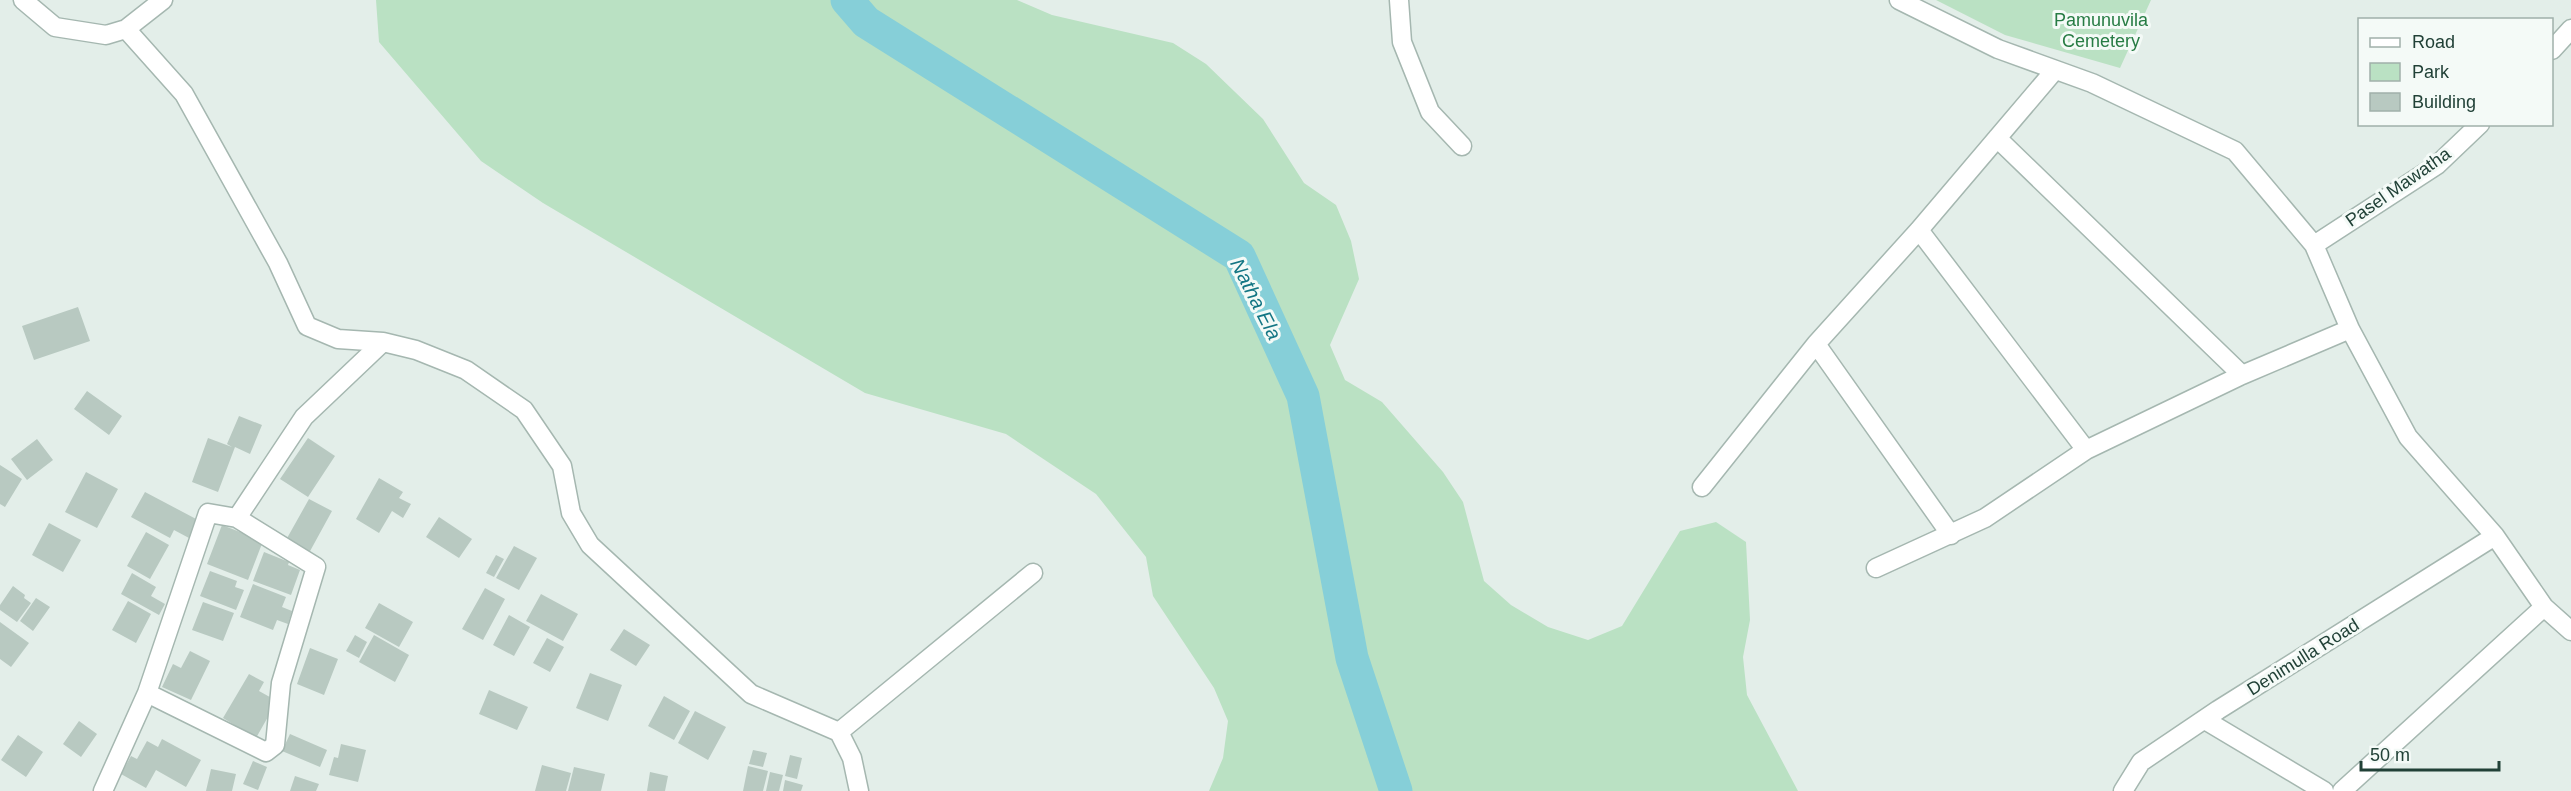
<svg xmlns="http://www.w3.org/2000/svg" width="2571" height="791" font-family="Helvetica,sans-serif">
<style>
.green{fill:#bae1c3}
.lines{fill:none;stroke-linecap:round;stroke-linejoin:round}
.river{stroke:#86cfd8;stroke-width:33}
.building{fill:#b8c9c1}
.street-casing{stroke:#a5b7b0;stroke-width:21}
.street{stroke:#fff;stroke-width:18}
.labels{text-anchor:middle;stroke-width:6;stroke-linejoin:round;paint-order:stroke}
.park-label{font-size:18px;fill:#277c44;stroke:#f4faf7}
.street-label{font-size:18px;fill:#214137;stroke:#f4faf7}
.water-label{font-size:20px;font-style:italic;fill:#147684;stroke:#f4faf7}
</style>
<rect width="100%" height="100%" fill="#e3eee9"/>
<!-- green -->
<path class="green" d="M376,0H1017L1052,15L1173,43L1206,64L1263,119L1304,183L1336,205L1351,241L1359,279L1330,345L1345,380L1382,402L1443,472L1463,502L1484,581L1511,605L1548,627L1588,640L1622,626L1680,531L1716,522L1746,542L1750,620L1743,657L1747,695L1798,791H1209L1223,758L1228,721L1214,688L1153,596L1146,557L1096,494L1006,434L865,393L543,203L481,161L379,42Z
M1936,0H2151L2120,68L2005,35Z"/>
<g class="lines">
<!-- river -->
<path class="river" d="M847,0L866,22L1239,256L1303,396L1352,658L1396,791"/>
</g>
<!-- building -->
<path class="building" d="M78,307L90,341L34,360L22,326Z
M87,391L122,416L109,435L74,409Z
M239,416L262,425L250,454L235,447L218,492L192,482L208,438L232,447L227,444Z
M308,438L335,456L308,497L280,479Z
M37,439L53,460L27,480L11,459Z
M0,465L22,479L5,507L0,504Z
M86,472L118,489L97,528L65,512Z
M379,478L403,492L399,498L411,504L403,518L392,511L379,533L356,519Z
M145,492L198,520L189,538L174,530L170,538L131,517Z
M309,499L332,511L309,553L286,540Z
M439,517L472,539L459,558L426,537Z
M49,523L81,540L63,572L32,555Z
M222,525L263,541L248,580L207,564Z
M146,532L169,545L150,579L127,566Z
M514,546L537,558L519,590L496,578Z
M264,552L289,562L288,565L300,570L291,595L253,581Z
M496,555L504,559L494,577L486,573Z
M210,571L237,581L235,587L244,590L236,610L200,596Z
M132,573L156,587L151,596L165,604L159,615L121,594Z
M253,584L286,597L282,607L292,611L288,624L277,620L273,630L240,617Z
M13,586L25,595L24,598L31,603L17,622L0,610V605Z
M485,588L505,599L483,640L462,629Z
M541,594L578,614L563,641L526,621Z
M36,598L50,607L33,631L20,621Z
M128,601L151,614L136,643L112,630Z
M203,602L234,613L223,641L192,630Z
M379,603L413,622L399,647L365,628Z
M509,615L530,627L514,656L493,645Z
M0,622L29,643L11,667L0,659Z
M624,629L650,645L636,666L610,650Z
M355,635L367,642L359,658L346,651Z
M374,635L409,655L395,682L359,662Z
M547,638L564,647L550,672L533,663Z
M310,648L338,659L324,695L297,684Z
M190,651L210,661L191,700L162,687L173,664L181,668Z
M590,673L622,685L608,721L576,708Z
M249,674L264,682L259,691L277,701L256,738L223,718Z
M489,690L528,707L517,730L479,714Z
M664,696L690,711L674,740L648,726Z
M695,711L726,727L708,760L678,743Z
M79,721L97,734L81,757L63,744Z
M290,734L327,750L320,767L282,751Z
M18,735L43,752L26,777L1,760Z
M162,739L201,760L186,787L156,770L146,788L121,774L131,756L137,759L147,741L158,747Z
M341,744L366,750L358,782L329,775L334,757L338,758Z
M753,750L767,753L763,767L749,764Z
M790,755L802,758L797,779L785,776Z
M253,761L267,767L258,790L243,784Z
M542,765L571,773L566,791H535Z
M748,766L768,771L763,791H743Z
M574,767L605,774L601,791H568Z
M211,769L236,774L232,791H206Z
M650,772L668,776L665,791H647Z
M770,772L783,775L779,791H766Z
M295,776L319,784L316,791H290Z
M785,780L803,785L801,791H783Z"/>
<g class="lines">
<defs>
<path id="street" d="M23,0L55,27L106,35L126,29L163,0
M1399,0L1402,42L1430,112L1462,146
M1899,0L1998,49L2092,83L2235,151L2314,245L2350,329L2408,437L2495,536L2544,607L2571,631
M126,29L184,94L278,263L307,326L338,339L383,342L416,350L466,370L524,410L562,466L571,513L590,545L751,694L839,732L852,758L859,791
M2552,50L2571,29
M1997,138L2242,375
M1919,230L2086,450
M2314,245L2437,165L2480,124
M1816,344L1951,535
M1702,487L1816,344L1919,230L2055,70
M1876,568L1985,518L2086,450L2242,375L2350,329
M147,693L266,752L275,745L281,683L316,567L237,518
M2205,720L2324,791
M839,732L1033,573
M103,791L147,693L208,513L237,518L304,417L383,342
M2123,791L2141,762L2218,710L2495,536
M2342,791L2544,607"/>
</defs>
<!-- street casing -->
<use href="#street" class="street-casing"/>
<!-- street -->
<use href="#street" class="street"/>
</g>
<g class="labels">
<!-- park labels -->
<g class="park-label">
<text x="2101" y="26">Pamunuvila<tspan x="2101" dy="21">Cemetery</tspan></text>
</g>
<!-- street labels -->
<g class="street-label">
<text transform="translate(2398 187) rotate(-35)" y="6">Pasel Mawatha</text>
<text transform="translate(2303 657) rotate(-32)" y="6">Denimulla Road</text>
</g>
<!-- water labels -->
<g class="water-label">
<text transform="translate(1256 299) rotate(63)" y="7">Natha Ela</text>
</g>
</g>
<!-- legend -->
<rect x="2358" y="18" width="195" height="108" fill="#f4faf7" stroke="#a0b0aa" stroke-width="1.5"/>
<rect x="2370" y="38" width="30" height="9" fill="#ffffff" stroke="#a0b0aa" stroke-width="1.5"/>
<text x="2412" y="48" font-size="18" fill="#214137">Road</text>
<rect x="2370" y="63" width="30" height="18" fill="#bae1c3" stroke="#a0b0aa" stroke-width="1.5"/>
<text x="2412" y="78" font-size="18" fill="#214137">Park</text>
<rect x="2370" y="93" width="30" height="18" fill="#b8c9c1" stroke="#a0b0aa" stroke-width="1.5"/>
<text x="2412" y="108" font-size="18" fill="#214137">Building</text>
<!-- scale -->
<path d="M2361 761v9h138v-9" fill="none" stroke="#214137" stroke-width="3"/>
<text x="2370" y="761" font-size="18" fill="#214137" stroke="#f4faf7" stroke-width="4.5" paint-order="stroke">50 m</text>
</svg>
